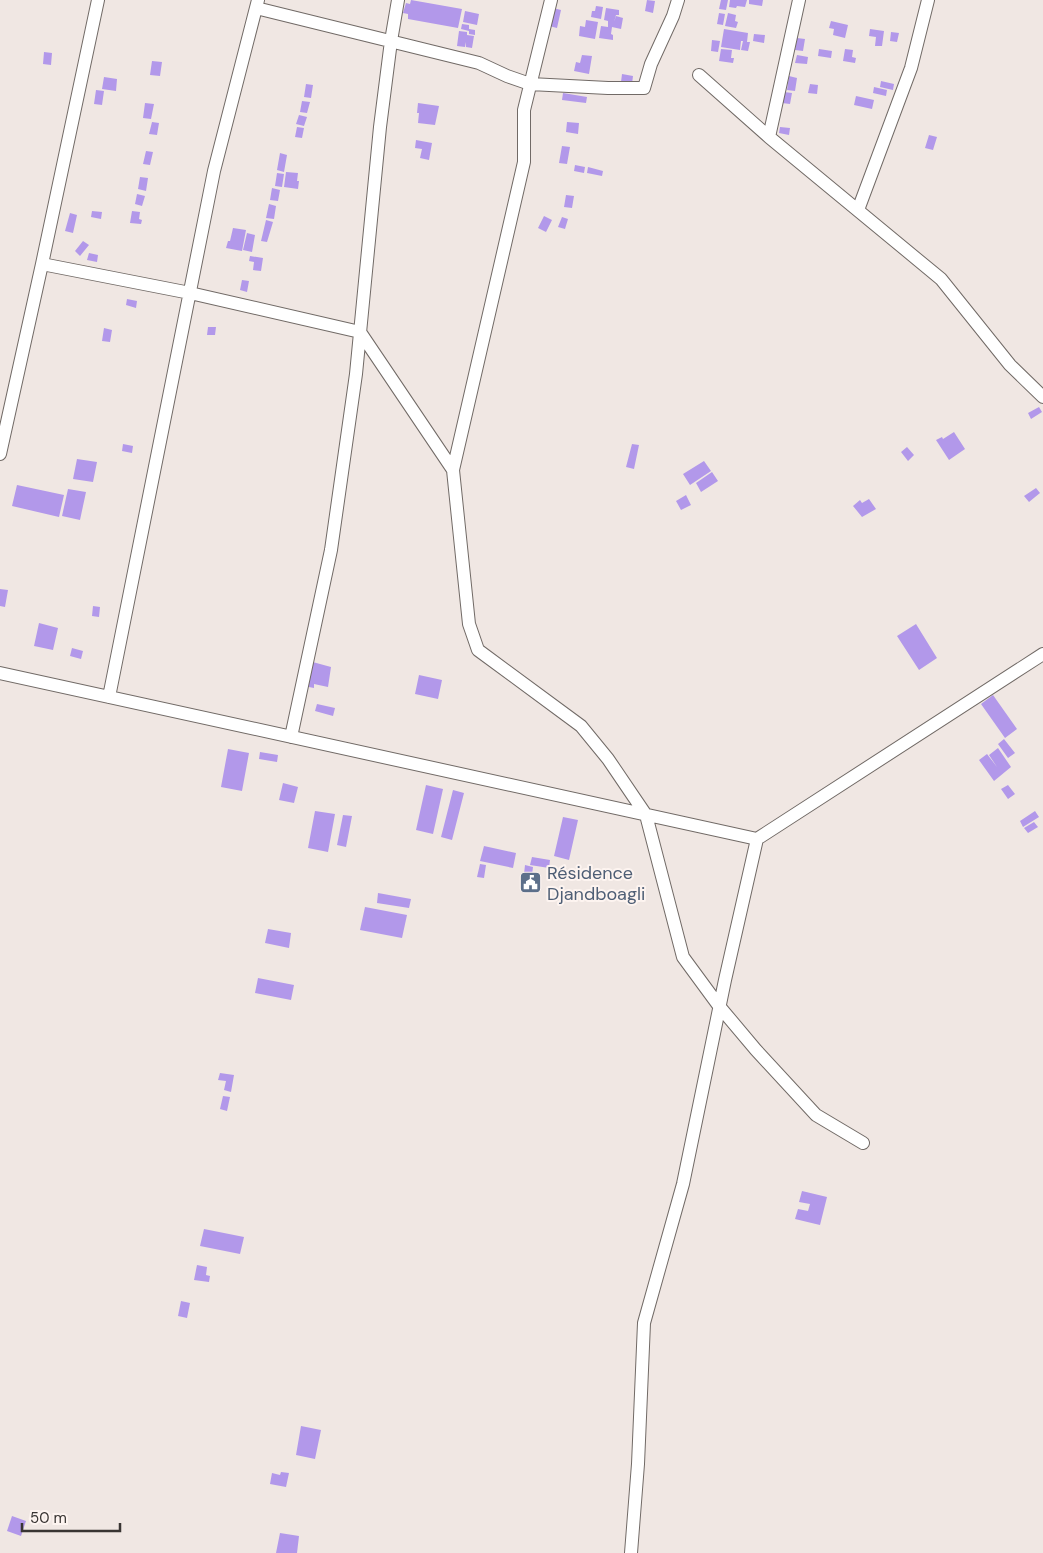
<svg xmlns="http://www.w3.org/2000/svg" width="1043" height="1553" font-family="'DM Sans',sans-serif">
<style>
.building{fill:#b298ea}
.lines{fill:none;stroke-linecap:round;stroke-linejoin:round}
.minor-casing{stroke:#716a66;stroke-width:14}
.minor{stroke:#fff;stroke-width:12}
.labels{text-anchor:middle;stroke-width:4;stroke-linejoin:round;paint-order:stroke}
.service-label{font-size:18px;fill:#4e5e75;stroke:#fdf4f0;text-anchor:start}
</style>
<rect width="100%" height="100%" fill="#f0e7e3"/>
<!-- building -->
<path class="building" d="M411,0L462,9L458,28L408,19V14L403,13L406,3L410,4Z
M647,0L655,1L653,13L645,11Z
M721,0H728L726,10L719,9Z
M730,0H747L745,7L737,6L736,8L729,7Z
M749,0H763L762,6L749,4Z
M596,6L603,7L601,19L591,17L592,11H595Z
M553,8L561,10L557,28L549,26Z
M606,8L619,10V15H616L614,22L616,16L623,18L621,29L612,27L611,34L613,35V40L599,38L601,26L608,27V21L604,20Z
M465,11L479,14L477,25L463,22Z
M719,13L725,14L723,25L717,24Z
M728,13L736,15L735,21L738,22L736,28L725,26Z
M586,20L598,22L595,39L579,36L580,26L585,27Z
M831,21L848,25L845,38L833,35L834,29L829,28Z
M462,24L469,25V29L475,30V35L469,34V31L461,29Z
M724,29L748,33L747,42H750L748,51L741,50L743,41H741L740,50L721,47Z
M870,29L884,31L882,46H875L876,37L869,36Z
M459,31L467,32V35L474,36L472,48L466,47V42L465,47L457,46Z
M891,32L899,33L897,42L890,41Z
M754,34L765,35L764,43L753,41Z
M797,38L805,39L803,51L795,50Z
M712,40L720,41L718,52L711,51Z
M721,49L732,50L731,58H734L733,63L719,61Z
M819,49L832,51L831,58L818,56Z
M845,49L853,50L852,57L856,58L855,63L843,61Z
M44,52L52,53L51,65L43,64Z
M582,55L592,56L589,74L574,71L576,62L580,63Z
M797,55L808,57L807,64L795,63Z
M152,61L162,62L160,76L150,75Z
M622,74L633,76L632,84L621,82Z
M789,76L797,78L795,91L787,90Z
M104,77L117,79L116,91L102,89Z
M881,81L894,84L893,90L880,87Z
M306,84L313,85L311,98L304,97Z
M810,84L818,85L817,94L808,93Z
M874,87L887,90L886,96L873,93Z
M96,90L104,91L102,105L94,104Z
M784,92L792,93L790,104L782,103Z
M563,93L587,97L586,103L562,100Z
M856,96L874,100L872,109L854,105Z
M302,101L310,102L307,113L300,112Z
M145,103L154,104L151,119L143,118Z
M418,103L439,106L435,125L418,123L419,113H417Z
M299,115L307,117L304,126L296,124Z
M152,122L159,123L157,135L149,134Z
M567,122L579,123L578,134L566,132Z
M297,127L304,128L302,138L295,137Z
M780,127L790,128L789,135L779,133Z
M929,135L937,137L933,150L925,148Z
M416,140L432,143L429,160L420,158L422,149L415,148Z
M562,146L570,147L567,164L559,163Z
M146,151L153,152L150,165L143,164Z
M280,153L287,155L284,172L277,170Z
M575,165L585,167L584,173L574,171Z
M588,167L603,171L602,176L587,173Z
M286,172L298,173L297,181H299L298,189L284,187Z
M277,173L284,174L282,187L275,186Z
M140,177L148,178L146,191L138,189Z
M272,188L280,190L278,201L270,200Z
M137,194L145,196L142,206L135,204Z
M566,195L574,196L572,208L564,207Z
M269,204L276,206L274,219L266,218Z
M92,211L102,212L101,219L91,217Z
M132,211L140,212L139,219L142,220L141,224L130,223Z
M70,213L77,215L73,233L65,231Z
M544,216L552,220L546,232L538,228Z
M562,217L568,219L565,229L558,227Z
M266,220L273,222L267,242L261,241Z
M233,228L246,230L242,251L226,248L228,241H230Z
M247,233L255,235L252,252L243,250Z
M83,241L89,245L80,256L75,251Z
M89,253L98,255L97,262L87,260Z
M250,256L263,258L261,271L253,270L254,262L249,261Z
M242,280L249,281L247,292L240,290Z
M127,299L137,301L136,308L126,305Z
M208,327H216L215,335H207Z
M104,328L112,330L110,342L102,341Z
M1039,407L1042,412L1031,419L1028,413Z
M954,432L965,449L949,460L936,440L942,437L943,439Z
M123,444L133,446L132,453L122,451Z
M632,444L639,445L634,469L626,467Z
M907,447L914,455L908,461L901,452Z
M77,459L97,462L93,482L73,479Z
M704,461L711,471L690,485L683,474Z
M712,472L718,481L701,492L696,483Z
M17,485L64,495L59,517L12,506Z
M1036,488L1040,493L1029,502L1024,496Z
M68,489L86,492L80,520L62,516Z
M686,495L691,505L681,510L676,501Z
M869,499L876,509L862,517L853,506L860,500L862,503Z
M0,589L8,590L5,607L0,606Z
M93,606L100,607L99,617L92,616Z
M39,623L58,628L53,650L34,646Z
M916,624L937,658L919,670L897,636Z
M72,648L83,651L81,659L70,656Z
M309,661L331,667L328,687L314,684V688L304,686Z
M419,675L442,680L438,699L415,694Z
M993,695L1017,729L1005,738L981,704Z
M317,704L335,708L333,716L315,711Z
M1004,739L1015,753L1008,758L998,744Z
M998,748L1011,767L994,781L979,760L987,754L997,767L989,755Z
M228,749L249,753L242,791L221,787Z
M260,752L278,755L277,762L259,759Z
M283,783L298,787L294,803L279,800Z
M426,785L443,789L433,834L416,830Z
M1008,785L1015,794L1008,799L1001,789Z
M453,790L464,793L452,840L441,837Z
M315,811L335,814L328,852L308,848Z
M1035,811L1039,817L1023,827L1020,821Z
M343,815L352,816L346,847L337,845Z
M563,817L578,820L569,860L554,856Z
M1034,822L1038,827L1028,833L1024,828Z
M484,846L516,853L513,868L480,861Z
M532,857L550,860L549,868L530,865Z
M480,864L486,865L484,878L477,877Z
M525,865L533,867L532,875L524,874Z
M378,893L411,899L409,908L377,903Z
M365,907L407,915L402,938L360,930Z
M268,929L291,933L289,948L265,943Z
M258,978L294,985L291,1000L255,993Z
M220,1073L234,1075L231,1092L224,1090L226,1081L218,1080Z
M223,1096L230,1097L227,1111L220,1109Z
M802,1191L827,1197L820,1225L795,1219L798,1209L808,1211L810,1204L799,1202Z
M204,1229L244,1237L240,1254L200,1246Z
M197,1265L207,1267L206,1275L210,1276L209,1282L194,1280Z
M181,1301L190,1303L187,1318L178,1316Z
M301,1426L321,1430L315,1459L296,1455Z
M281,1472L289,1473L286,1487L270,1484L272,1473L280,1475Z
M12,1516L26,1521L21,1536L7,1531Z
M280,1533L299,1536L297,1553H276Z"/>
<g class="lines">
<defs>
<path id="minor" d="M256,8L479,63L507,76L530,84L608,88H644L651,64L673,16L678,0
M699,75L769,137L941,279L1010,365L1043,397
M769,137L799,0
M858,210L911,68L928,0
M42,264L190,293L360,332L453,470L469,624L478,650L581,726L608,759L646,815L683,957L719,1006L756,1050L816,1115L863,1143
M0,454L42,264L98,0
M453,470L524,162V110L551,0
M0,673L757,839
M109,697L214,171L258,0
M291,737L331,550L356,374L380,127L391,41L398,0
M631,1553L638,1464L644,1323L683,1184L725,980L757,839L1043,654"/>
</defs>
<!-- minor casing -->
<use href="#minor" class="minor-casing"/>
<!-- minor -->
<use href="#minor" class="minor"/>
</g>
<!-- icons -->
<defs>
<symbol id="civic-square" viewBox="-11 -11 22 22"><rect x="-9" y="-9" width="18" height="18" rx="4" fill="#5c6f8a" stroke="#fdf4f0"/><path d="M-.6-6.5H3V-4.5H.6V-3L4-1V1h2V6H-6V1h2V-1L-.6-3ZM-1.2 2.5V6h2.4V2.5Z" fill="#fff"/></symbol>
</defs>
<g fill-rule="evenodd">
<use href="#civic-square" x="518" y="870" width="25" height="25"/>
</g>
<g class="labels">
<!-- service labels -->
<g class="service-label">
<text x="547" y="879">Résidence<tspan x="547" dy="21">Djandboagli</tspan></text>
</g>
</g>
<!-- scale -->
<path d="M22 1523v8h98v-8" fill="none" stroke="#393533" stroke-width="2.5"/>
<text x="30" y="1523" font-size="15" fill="#393533" stroke="#fdf4f0" stroke-width="4" paint-order="stroke">50 m</text>
</svg>
